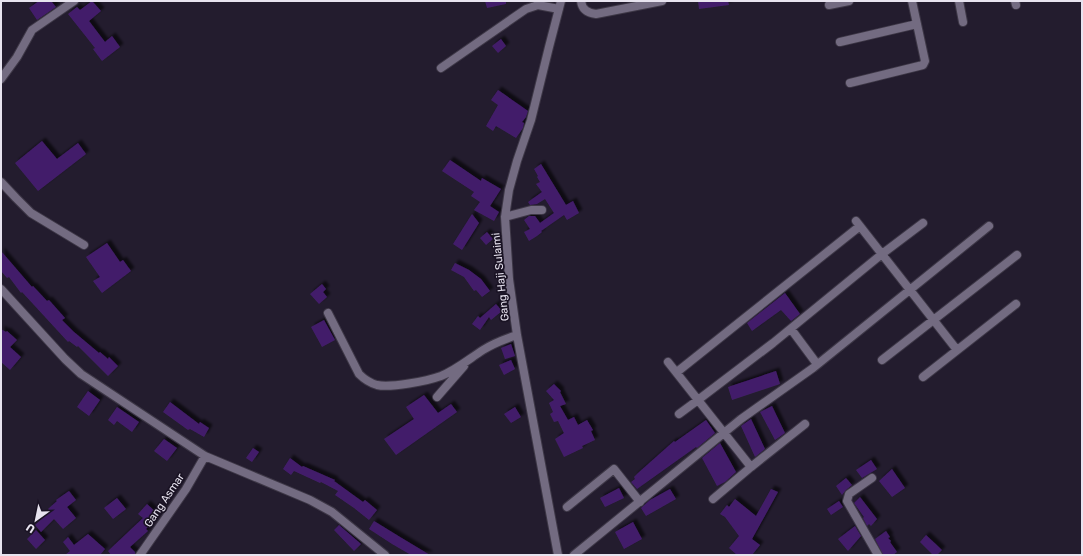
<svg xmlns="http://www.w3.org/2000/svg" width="1083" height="556" font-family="Rubik,sans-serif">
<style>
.building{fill:#431e6a;filter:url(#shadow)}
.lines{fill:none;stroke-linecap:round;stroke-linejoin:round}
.minor-casing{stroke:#3d3746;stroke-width:10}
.minor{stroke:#736b81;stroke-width:8}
.labels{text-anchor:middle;stroke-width:3.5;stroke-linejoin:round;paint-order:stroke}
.street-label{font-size:11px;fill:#e7e3ef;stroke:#1a1324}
</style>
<defs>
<filter id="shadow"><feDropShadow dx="3.5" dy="-3.5" stdDeviation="1" flood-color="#0009"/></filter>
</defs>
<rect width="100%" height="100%" fill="#231c2e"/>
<!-- building -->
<path class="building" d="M39,1H51L56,7L37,20L29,8Z
M92,1L101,11L89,21L105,42L112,36L120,47L102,61L93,49L95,48L68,14L77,7L80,10Z
M485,1H506V4L487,8Z
M698,1H728L729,5L699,9Z
M501,39L506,46L498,53L492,46Z
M498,90L528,111L526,117L522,122L524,123L523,128L516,138L496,126L493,131L486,126L498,105L491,100Z
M42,141L57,159L78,143L86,154L38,191L15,163Z
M450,160L481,181L482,178L501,189L490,206L499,212L494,221L474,210L480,202L471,196L474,192L442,171Z
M541,164L566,205L573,201L579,213L567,220L564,215L541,231L542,232L537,236L529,241L524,232L530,229L524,220L529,216H535L540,223L554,213L545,199L537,204L530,205L528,202L542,192L536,184L540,182L537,177L538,176L534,169Z
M472,214L479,223L462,250L453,244Z
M487,232L493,239L486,245L480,238Z
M107,243L120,262L123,260L131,271L102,293L93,281L100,277L86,257Z
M1,251L32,287L33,286L47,301L49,300L65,318L62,320L74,332L99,353L100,352L108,359L109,357L118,366L108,376L78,346L77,347L69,341L68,342L22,292L21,293L9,277L7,278L1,271Z
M455,263L469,270L481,279L490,291L482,297L476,290L474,291L464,277L451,270Z
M322,284L326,289L323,292L327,297L319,304L310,294Z
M785,293L800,314L791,321L781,310L752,331L747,323Z
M496,304L502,311L491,320L489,317L480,330L472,324L478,316L480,318Z
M324,320L335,340L322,347L311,327Z
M1,329L6,332L7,331L17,340L10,347L21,357L10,370L1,362Z
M511,344L515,356L505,359L501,348Z
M511,360L515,369L504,375L499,365Z
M776,371L780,384L732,400L728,387Z
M554,384L561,391L560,392L566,404L560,406L568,420L574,417L578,425L587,420L593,430L591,431L595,440L582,446L583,448L564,457L555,439L564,433L558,421L554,422L550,414L553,412L549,403L554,400L546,391Z
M88,391L100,400L89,416L77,407Z
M424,395L438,413L451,404L457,412L396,455L384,439L414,419L406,407Z
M170,402L199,424L200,422L209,428L204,437L190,429L188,430L163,412Z
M772,406L785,433L775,440L760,412Z
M117,407L139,422L132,432L117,421L114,425L108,420Z
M515,407L521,417L511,423L504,414Z
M751,419L765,449L755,457L741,426Z
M706,420L715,433L697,448L696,447L637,489L631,482L635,479L634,477L638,473L674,441L675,442Z
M164,439L177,448L167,461L154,451Z
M720,443L736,472L725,482L717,486L702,458Z
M253,448L259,452L252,462L246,458Z
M290,458L302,467L303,466L335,480L334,481L363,502L365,500L377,510L369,520L354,508L335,495L338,491L321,482L320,483L294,471L291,475L283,469Z
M871,460L877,469L862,478L856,470Z
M892,469L905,488L892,497L879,481Z
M846,478L852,485L846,490L842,495L836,486Z
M619,488L624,498L605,507L600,498Z
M670,489L676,499L646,516L641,508L650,500Z
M771,489L778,492L752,539L760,545L752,555H737L729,548L739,536L725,517L720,514L727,505L729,507L735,499L756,516Z
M69,491L76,500L67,507L76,518L63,529L54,519L41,532L35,525L50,511L48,509L57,501L56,500Z
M860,497L877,519L871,526L869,524L867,526L863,518L864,517L854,503Z
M117,498L126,509L113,519L104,508Z
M839,501L843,507L831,515L827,509Z
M147,504L159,515L146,529L148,531L130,547L135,552V555H111L108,551L143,518L138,514Z
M374,521L400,537L430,555H411L392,544L369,529Z
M633,522L642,539L624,549L615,532Z
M339,525L361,544L354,551L334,530Z
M855,526L861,536L848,551L838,539Z
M36,530L45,540L36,549L27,539Z
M886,531L890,537L888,538L891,541L890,542L897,552L893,555H883L875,539Z
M88,534L105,549L100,555H65L70,551L63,542L68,537L74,545Z
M926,535L942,550L937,555H933L920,542Z"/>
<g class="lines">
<defs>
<path id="minor" d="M581,1C582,10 588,13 596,14L662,1
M959,1L963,22
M1015,1L1016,5
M829,5L849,1
M840,42L917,24
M441,68L526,9L538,5L559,9
M1,79L17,57L32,30L74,1
M850,83L923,65L925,61L912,1
M1,182L16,198L31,213L84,245
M505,217L531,210H542
M856,221L957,350
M1,289L65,359L81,374L205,456L310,500L332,512L385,555
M328,313L359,374C364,379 370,383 377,385C391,388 427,381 441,376C456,370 469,359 483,350C494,343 505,339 517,335
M791,329L817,364
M882,360L1017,255
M668,362L698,400L773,343L882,254L923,223
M677,372L860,226
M923,377L1016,304
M437,397L464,366
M679,414L698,400L751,467L713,499
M751,467L805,424
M872,478L849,494L847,501L878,555
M567,507L614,469L640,502
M140,555L186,489L205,456
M558,555L517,335L509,279L505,217L509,190L517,161L531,120L549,47L561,1
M574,555L741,419L813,368L989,226"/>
</defs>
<!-- minor casing -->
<use href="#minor" class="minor-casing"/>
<!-- minor -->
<use href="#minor" class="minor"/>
</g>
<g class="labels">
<!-- street labels -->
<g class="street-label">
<text transform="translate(500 277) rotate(-96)" y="4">Gang Haji Sulaimi</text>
<text transform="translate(164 500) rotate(-56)" y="4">Gang Asmar</text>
</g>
</g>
<!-- border -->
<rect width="1083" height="556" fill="none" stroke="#e7e3ef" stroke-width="4"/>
<!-- north arrow -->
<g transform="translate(36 520) rotate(213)" stroke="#1a1324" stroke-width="3" paint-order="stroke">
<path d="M0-3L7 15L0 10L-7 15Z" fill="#e7e3ef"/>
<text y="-6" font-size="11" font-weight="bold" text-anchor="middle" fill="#e7e3ef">U</text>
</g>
</svg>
